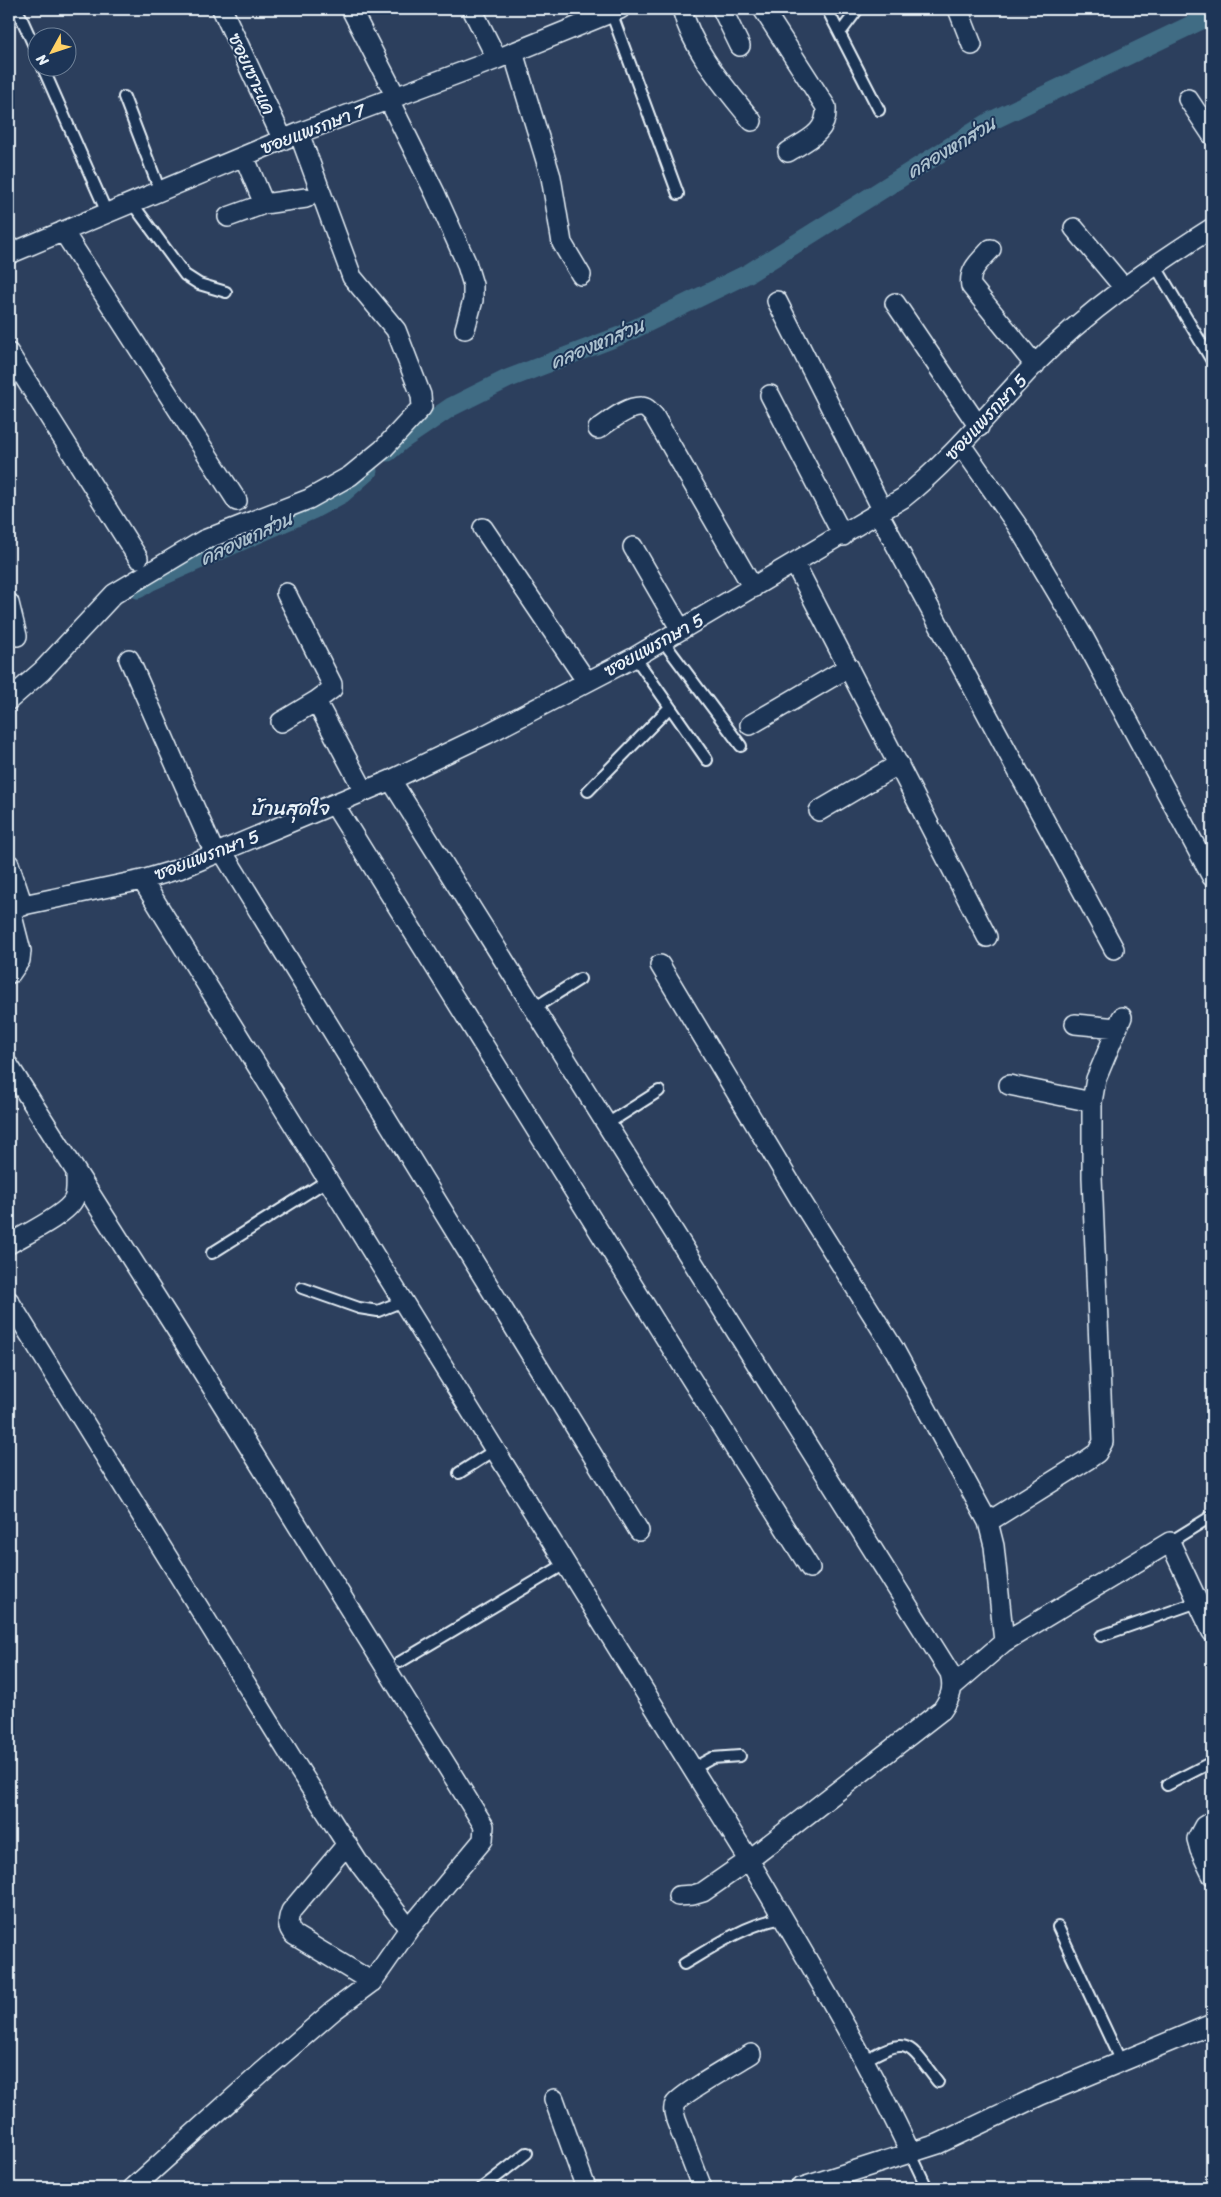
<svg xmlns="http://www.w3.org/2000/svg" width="1221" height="2197" font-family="Sriracha,'Playpen Sans Thai',sans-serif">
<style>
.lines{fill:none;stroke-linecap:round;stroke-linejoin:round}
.canal{stroke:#406c84;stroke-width:19}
.service-casing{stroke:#e8f1f8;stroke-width:14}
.minor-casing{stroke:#e8f1f8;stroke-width:22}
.service{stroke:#1d3557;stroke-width:10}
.minor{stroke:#1d3557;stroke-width:19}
.labels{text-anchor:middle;stroke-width:4;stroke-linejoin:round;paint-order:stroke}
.street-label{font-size:18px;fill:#e8f1f8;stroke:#1d3557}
.water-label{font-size:19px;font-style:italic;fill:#adc2cf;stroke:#1d3557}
.quarter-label{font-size:20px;fill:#e8f1f8;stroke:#1d3557}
</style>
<rect width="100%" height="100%" fill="#2c3f5d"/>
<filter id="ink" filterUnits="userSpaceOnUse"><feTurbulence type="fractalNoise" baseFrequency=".02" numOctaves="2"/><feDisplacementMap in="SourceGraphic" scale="10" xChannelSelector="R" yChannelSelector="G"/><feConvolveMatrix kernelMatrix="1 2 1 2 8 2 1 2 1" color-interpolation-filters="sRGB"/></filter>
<g filter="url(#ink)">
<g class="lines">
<!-- canal -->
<path class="canal" d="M388,452L401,441L451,407L507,379L622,335L749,273L991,121L1212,15
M138,589L151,581L314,509L342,494L368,471"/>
<defs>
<path id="service" d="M827,9L879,110
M611,12L678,194
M20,15L38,55
M840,33L858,9
M43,68L107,213
M124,97L160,191
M132,203L185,275L199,284L226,292
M1155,265L1212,361
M663,641L741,746
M635,657L707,760
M588,791L670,707
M534,1008L580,979
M607,1124L659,1091
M212,1253L328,1180
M302,1288L359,1308L378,1311L403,1301
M459,1473L495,1450
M1170,1542L1212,1516
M1101,1636L1198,1602
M400,1662L565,1564
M692,1769L712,1758L740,1756
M1167,1785L1212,1762
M1058,1927L1121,2062
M684,1964C716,1945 745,1925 782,1918
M864,2061C909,2034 909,2045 938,2082
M910,2152L927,2188
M482,2188L527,2153"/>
<path id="minor" d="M222,9L283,140
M351,9L396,97
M472,9L497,59
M682,9C693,52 725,87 752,121
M722,9L740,46
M763,9L826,107C828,133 807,140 788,152
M958,9L972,45
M513,52L551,177L562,243L581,275
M1188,99L1212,135
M389,100L435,193L466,262L473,285V300L465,329
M244,156L264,204L306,198
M228,217L264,204
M1074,228L1124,288
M63,231L237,501
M991,249C981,260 968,270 971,286L1035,365
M9,254L299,133L497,59L620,9
M777,301L883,511
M895,303L979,427
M9,353L138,558
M770,395L843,536
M598,429C609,422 627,406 641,407C647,407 650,412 654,416L753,588
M961,445L1017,525L1084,638L1212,877
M879,514L1114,949
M483,528L587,682
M633,547L681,630
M795,564L987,937
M286,593L332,684V689L316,701L364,791
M9,603L17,636
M129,659L215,854
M9,700L42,671L114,594L204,540L309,499L350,476L383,449L422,407L421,395L396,330L352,277L299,133
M281,722L316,701
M750,725L849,667
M391,780L950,1673C954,1688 951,1697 942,1710L749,1860L703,1892L693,1895L678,1896
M334,804L661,1331L810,1568
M819,811L899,764
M222,851L639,1531
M9,864L23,906
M142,880L749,1860C805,1956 863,2051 910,2152
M9,908L142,880L179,869L391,780L487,734L635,657L903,498C952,459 991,410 1034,365C1087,311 1149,268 1212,228
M10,908L21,951L20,960L11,973
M660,965L800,1199L894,1349L988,1522L994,1546L1004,1642
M1075,1024L1117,1028
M9,1066L176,1329L484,1826L483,1840L409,1929L372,1982L333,2011L261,2073L133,2188
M1009,1085L1092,1102
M9,1244C24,1235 68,1214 74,1199C77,1192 76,1182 76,1175
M9,1301L293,1760L358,1862L409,1929
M988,1522L1087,1460L1097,1453L1103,1442L1092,1177V1102L1096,1079L1122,1017
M953,1686L1004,1642L1170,1542L1212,1632
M1212,1821L1204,1826L1197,1839L1200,1850L1212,1875
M347,1844L291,1911C287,1921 287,1927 294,1935L372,1982
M554,2099L586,2188
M702,2188L676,2120C675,2115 672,2109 675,2104C680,2095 738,2062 751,2054
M800,2188L938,2144L1041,2095L1212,2024"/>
</defs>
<!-- service casing -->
<use href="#service" class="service-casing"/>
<!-- minor casing -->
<use href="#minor" class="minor-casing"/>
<!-- service -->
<use href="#service" class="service"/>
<!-- minor -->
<use href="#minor" class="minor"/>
</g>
</g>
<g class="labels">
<!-- street labels -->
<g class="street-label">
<text transform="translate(252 74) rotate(65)" y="6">ซอยเซาะแค</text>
<text transform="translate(313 129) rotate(-21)" y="6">ซอยแพรกษา 7</text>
<text transform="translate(986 417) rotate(-47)" y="6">ซอยแพรกษา 5</text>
<text transform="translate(654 645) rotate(-29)" y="6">ซอยแพรกษา 5</text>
<text transform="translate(207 855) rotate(-21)" y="6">ซอยแพรกษา 5</text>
</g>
<!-- water labels -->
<g class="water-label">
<text transform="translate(951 147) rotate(-31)" y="7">คลองหกส่วน</text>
<text transform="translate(597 343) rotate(-23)" y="7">คลองหกส่วน</text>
<text transform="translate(246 538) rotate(-25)" y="7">คลองหกส่วน</text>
</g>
<!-- quarter labels -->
<g class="quarter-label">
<text x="291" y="815">บ้านสุดใจ</text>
</g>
</g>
<!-- margin -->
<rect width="1221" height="2197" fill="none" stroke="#1d3557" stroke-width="30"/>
<rect x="15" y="15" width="1191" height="2167" fill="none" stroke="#e8f1f8" stroke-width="2" filter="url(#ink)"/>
<!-- north arrow -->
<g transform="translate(52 52) rotate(230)"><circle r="24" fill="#1d3557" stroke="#6e8097"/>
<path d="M0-4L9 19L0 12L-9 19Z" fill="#ffd166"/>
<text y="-8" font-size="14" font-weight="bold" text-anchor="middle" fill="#e8f1f8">N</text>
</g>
</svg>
